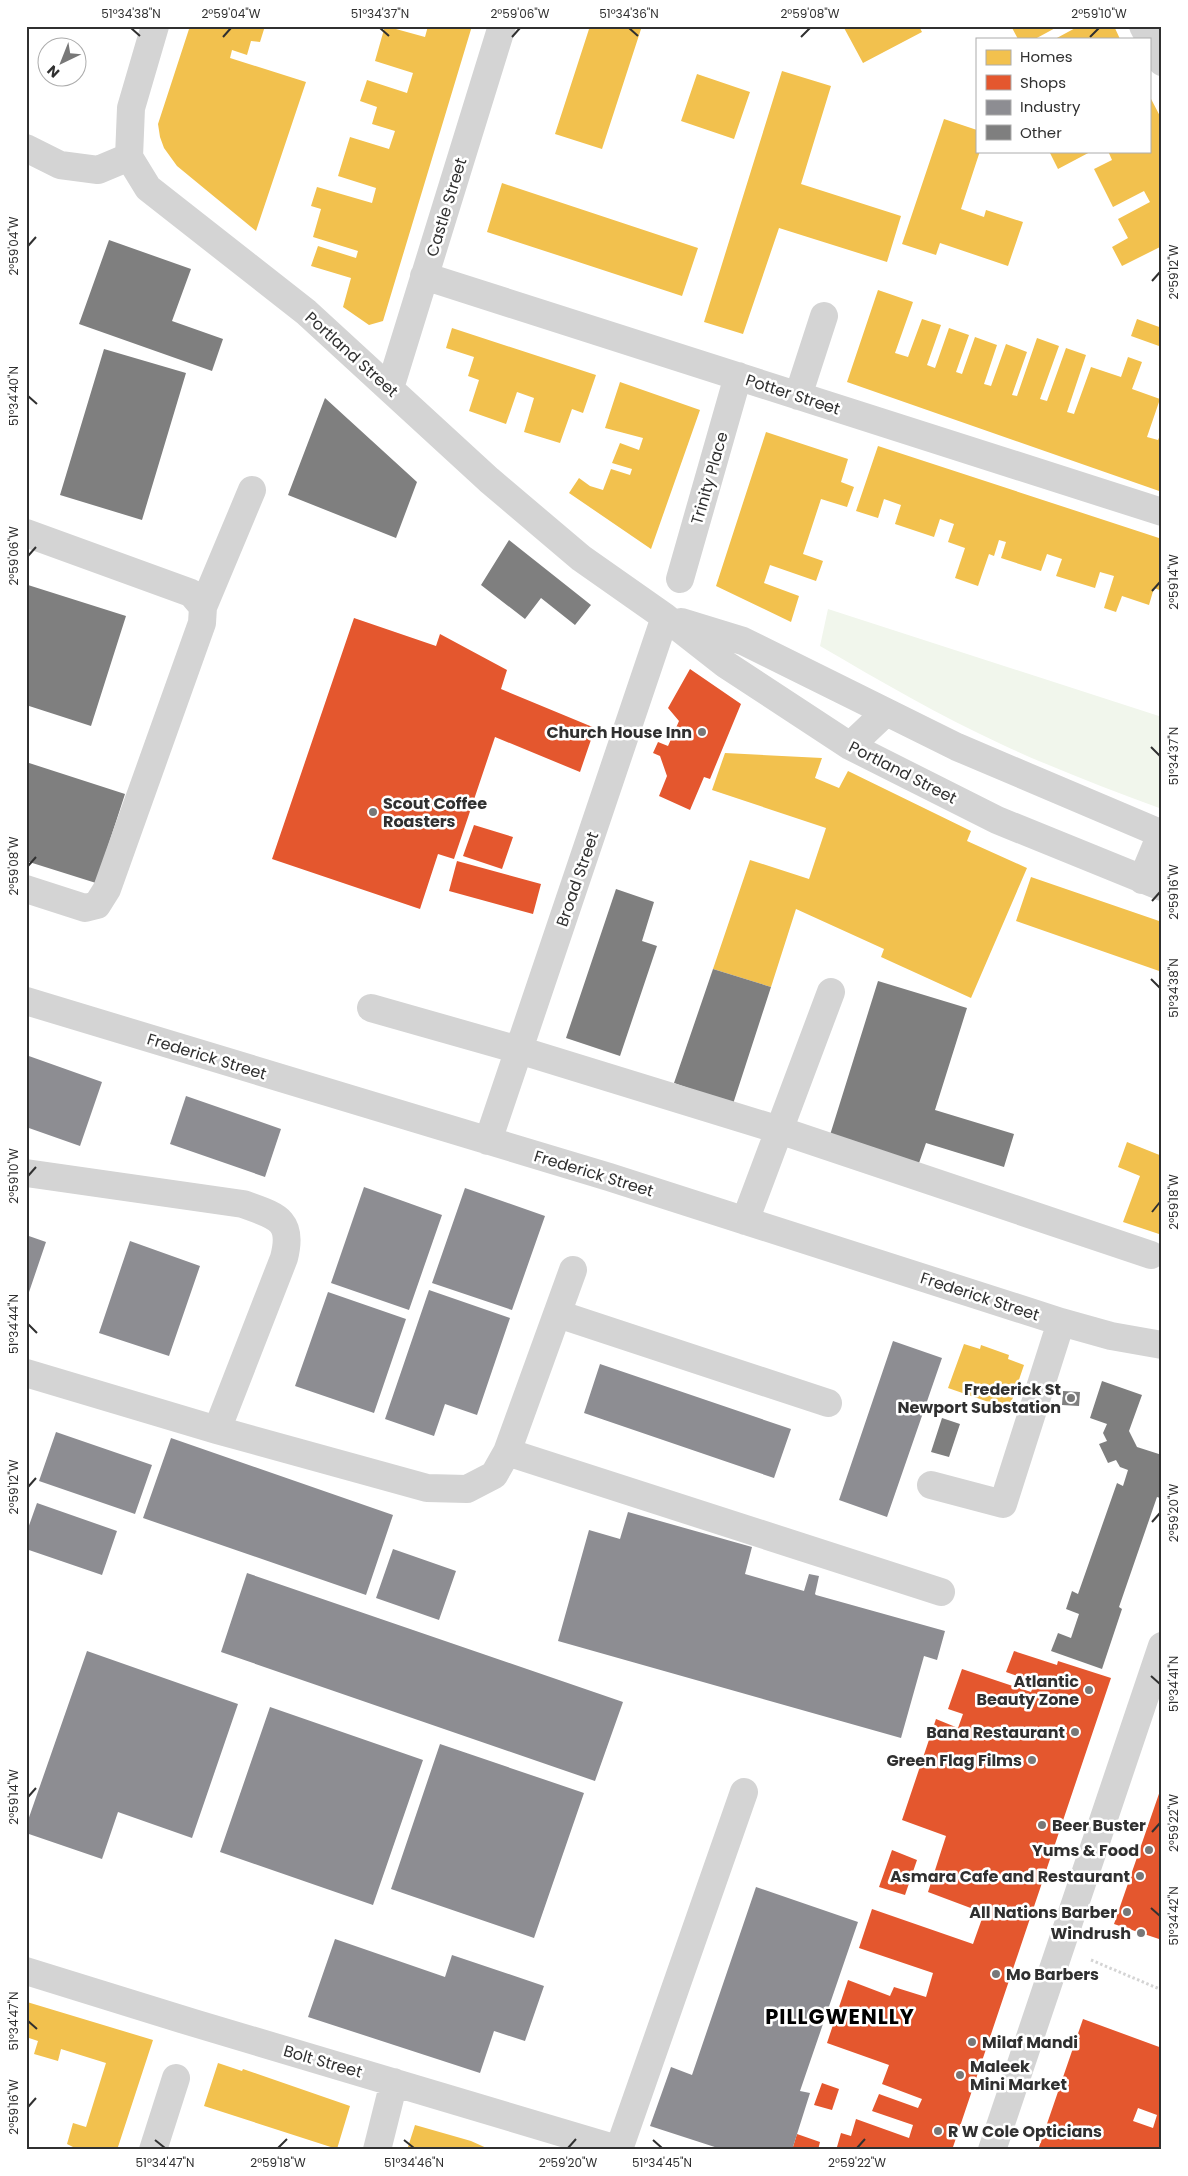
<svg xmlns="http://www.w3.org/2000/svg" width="1188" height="2176" font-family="Poppins,sans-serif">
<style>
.green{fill:#f1f6ec}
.homes{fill:#f2c14e}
.shops{fill:#e4572e;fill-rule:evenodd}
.industry{fill:#8d8d92}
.building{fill:#7f7f7f}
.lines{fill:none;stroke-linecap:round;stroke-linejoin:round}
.path{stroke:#d4d4d4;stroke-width:3;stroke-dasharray:2.5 2.5;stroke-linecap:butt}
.minor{stroke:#d4d4d4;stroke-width:28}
.ticks{fill:none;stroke:#303030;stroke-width:2}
.poi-dot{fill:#787878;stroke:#fff;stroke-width:2}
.labels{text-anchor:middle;stroke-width:5;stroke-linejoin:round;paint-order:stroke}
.street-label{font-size:16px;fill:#303030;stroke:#fff}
.poi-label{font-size:16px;font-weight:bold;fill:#303030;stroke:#fff;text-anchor:end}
.district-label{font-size:21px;font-weight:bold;letter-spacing:1px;fill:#000;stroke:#fff}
.neatline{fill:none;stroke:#303030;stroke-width:2}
.ticks-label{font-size:12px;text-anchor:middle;fill:#303030}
</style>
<rect width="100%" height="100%" fill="#fff"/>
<!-- green -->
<path class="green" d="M828,609L1162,717V809C1108,789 1055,769 1003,745C940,716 880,681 820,646Z"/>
<!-- homes -->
<path class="homes" d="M190,26H265L260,42L251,41L247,55L232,50L230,58L306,82L256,231L177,166L164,148L160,137L158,124Z
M385,26L425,37L428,26H472L383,321L369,325L343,307L351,278L311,266L318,246L356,258L358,251L313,237L321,209L311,206L317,187L372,203L376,188L338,176L350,137L389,149L395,131L372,124L377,107L360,101L367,80L407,93L413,73L375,61Z
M590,26H642L602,149L555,134Z
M843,26H919L922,32L863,63Z
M1011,26H1059L1035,39H1018Z
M1079,26H1114L1120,39H1055Z
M782,71L831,86L801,184L901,216L887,262L779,228L743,334L704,322Z
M697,74L750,92L734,139L681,121Z
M1149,95L1162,120V246L1122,266L1112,247L1128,238L1118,219L1150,202L1144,191L1113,207L1094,169L1112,160L1108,151H1149Z
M944,119L977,130V151H980L961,209L984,217L986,210L1023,222L1008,266L940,243L936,255L902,244Z
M1049,151H1092L1058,169Z
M502,183L698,248L682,296L487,232Z
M878,290L913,302L895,353L908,357L922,319L941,325L927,365L935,368L949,328L969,335L956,372L962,374L975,337L997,345L984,384L991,386L1006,344L1027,352L1012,395L1017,396L1037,338L1059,346L1040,399L1047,401L1066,348L1086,355L1067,412L1074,414L1091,367L1121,377L1128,357L1142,362L1132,389L1160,399L1147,437L1158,440L1162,431V492L847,382Z
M1137,319L1162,328L1159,346L1131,336Z
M452,328L596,375L583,413L572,409L560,443L524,432L534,398L517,392L506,424L469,411L479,380L468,376L474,357L446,348Z
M620,382L700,410L651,549L569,493L579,478L590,486L603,490L611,469L630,475L632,469L612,463L620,443L639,450L643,438L605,428Z
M766,432L848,459L841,482L854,487L847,507L821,499L803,554L823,561L816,581L770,565L764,583L799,596L791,622L716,586Z
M878,446L1162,539V591L1154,588L1149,605L1122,596L1116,612L1104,608L1114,576L1100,572L1095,588L1056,576L1062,559L1047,554L1041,571L1001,558L1006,542L999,540L994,556L989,554L978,586L955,578L965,548L948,542L954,524L940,519L934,537L895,524L901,505L884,499L878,518L856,511Z
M725,753L822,758L815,778L839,788L848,771L971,831L967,841L1027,868L971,998L881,957L884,949L796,909L771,987L713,969L750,860L809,879L826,828L712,790Z
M1031,877L1162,922V972L1016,921Z
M1127,1142L1162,1156V1235L1123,1222L1140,1176L1118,1167Z
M964,1344L980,1349L981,1345L1009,1355L1008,1359L1024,1365L1009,1409L948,1388Z
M27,2002L153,2040L117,2150H79L67,2144L73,2123L86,2127L106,2063L61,2049L58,2061L34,2054L38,2041L26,2037Z
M218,2063L242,2071L243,2069L350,2106L337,2149L204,2106Z
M415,2125L471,2141L491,2150H407Z"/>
<!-- shops -->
<path class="shops" d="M354,618L436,646L440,634L507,670L501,689L595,728L580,772L495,737L454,859L438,854L420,909L272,859Z
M690,669L741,704L710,779L704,777L690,810L659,796L667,776L660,756L653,753L658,742L668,746L679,721L668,708Z
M474,825L513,837L502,869L463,856Z
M457,861L541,884L533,914L449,891Z
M1014,1651L1057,1665L1058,1661L1111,1678L952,2150H843L837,2147L841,2133L851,2136L856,2119L909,2138L913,2125L872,2111L879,2094L918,2108L922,2099L882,2084L889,2065L827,2043L848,1980L890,1996L894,1987L926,1997L933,1973L859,1948L872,1909L973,1944L984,1913L928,1892L946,1836L902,1820L936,1719L958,1728L963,1714L948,1709L962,1669L1031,1692L1035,1682L1006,1672Z
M1162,1785V1940L1114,1924Z
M892,1850L917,1860L905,1895L879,1887Z
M1083,2019L1162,2048V2150H1038ZM1138,2108L1157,2115L1153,2128L1133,2121Z
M822,2083L839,2089L832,2110L814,2105Z
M797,2134L820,2142L818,2150H792Z"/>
<!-- industry -->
<path class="industry" d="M26,1055L102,1082L80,1146L26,1127Z
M186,1096L281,1129L265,1177L170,1144Z
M364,1187L442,1215L409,1310L331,1283Z
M465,1188L545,1216L512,1310L432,1283Z
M26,1235L46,1242L27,1298H26Z
M130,1241L200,1266L169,1356L99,1333Z
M429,1290L510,1318L477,1415L445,1404L434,1436L385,1419Z
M328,1292L406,1319L374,1413L295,1386Z
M893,1341L942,1358L887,1517L839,1500Z
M600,1364L791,1429L774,1478L584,1413Z
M56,1432L152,1465L135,1514L39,1481Z
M171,1438L393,1515L366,1595L143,1518Z
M37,1503L117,1531L102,1575L26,1549V1534Z
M628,1512L752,1547L745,1574L804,1591L809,1574L819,1576L815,1594L816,1595L945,1631L937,1660L924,1656L901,1738L558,1641L589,1530L620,1539Z
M393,1549L456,1571L439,1620L376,1598Z
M247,1573L623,1702L595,1781L221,1652Z
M87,1651L238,1704L192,1838L118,1812L102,1859L26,1833V1826Z
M270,1707L423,1760L373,1905L220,1852Z
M440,1744L584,1793L534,1938L391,1889Z
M756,1887L858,1922L800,2091L810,2093L792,2150H724L650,2126L671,2067L692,2075Z
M335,1939L445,1977L452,1955L544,1986L525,2041L494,2031L480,2073L308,2017Z"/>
<!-- building -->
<path class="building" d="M109,240L191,269L172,321L223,339L212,371L79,324Z
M104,349L186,373L142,520L60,495Z
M325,398L417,482L396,538L288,495Z
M509,540L591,605L575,625L541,598L525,619L481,585Z
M28,585L126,616L91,726L26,705Z
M26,762L125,794L96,883L26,861Z
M616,889L654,902L642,941L657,946L620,1056L566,1038Z
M713,969L771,987L733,1104L674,1083Z
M878,981L967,1008L935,1110L1014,1134L1004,1167L926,1143L919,1163L830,1135Z
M1102,1381L1142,1395L1129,1431L1137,1447L1162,1455V1493L1160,1498L1157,1497L1119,1607L1122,1609L1102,1669L1051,1651L1058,1633L1071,1638L1079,1614L1066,1609L1072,1591L1078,1594L1117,1483L1123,1486L1128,1470L1120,1467L1116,1460L1108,1463L1099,1444L1107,1441L1103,1433L1107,1424L1090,1418Z
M1063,1391L1080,1392L1079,1406L1062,1405Z
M942,1418L960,1424L949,1457L931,1452Z"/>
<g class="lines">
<!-- path -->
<path class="path" d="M1091,1960L1162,1990"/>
<!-- minor -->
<path class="minor" d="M1143,26L1162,62
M26,148L60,165L98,170L129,157L148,188L306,312L489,480L581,558L665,617L725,664L850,746L997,820L1162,887
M129,157L131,108L155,26
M424,276L1162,512
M390,388L502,26
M798,396L824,316
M26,533L191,593L203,607L202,623L107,889L97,905L85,908L26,889
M680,579L738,376
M203,607L252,490
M681,622L743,641L957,747L1162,834
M850,746L886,712
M1142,880L1161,834
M26,1001L609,1177L1061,1322L1111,1336L1162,1345
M371,1008L519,1050L779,1130L1151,1255
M488,1141L665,617
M26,1173L243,1204C276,1216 294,1219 284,1258L217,1430
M745,1221L831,992
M558,1314L828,1403
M26,1373L217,1430L427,1488L467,1489L494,1475L507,1452L573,1270
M507,1452L941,1592
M931,1485L1003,1504L1061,1322
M26,1971L194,2023L620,2150
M619,2149L744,1792
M153,2150L176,2078
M377,2150L394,2082
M992,2150L1162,1646"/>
</g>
<!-- ticks -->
<path class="ticks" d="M131,28L140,36M380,28L389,36M629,28L638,36M223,37L231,28M512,37L520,28M801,37L810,28M1090,37L1099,28M28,246L36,237M1152,281L1160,272M28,396L37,404M28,556L36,547M1152,591L1160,582M1151,747L1160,756M28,866L36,857M1152,901L1160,892M1151,979L1160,988M28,1176L36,1167M1152,1212L1160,1202M28,1324L37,1333M28,1487L36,1478M1152,1522L1160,1513M1151,1676L1160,1684M28,1797L36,1788M1152,1832L1160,1823M1151,1908L1160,1916M28,2021L37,2029M28,2107L36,2098M155,2140L165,2148M404,2140L414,2148M653,2140L662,2148M278,2148L287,2139M568,2148L576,2139M857,2148L865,2139"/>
<!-- markers -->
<g class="poi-dot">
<circle cx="702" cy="732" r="5"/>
<circle cx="373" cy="812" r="5"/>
<circle cx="1071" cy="1398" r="5"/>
<circle cx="1089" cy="1690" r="5"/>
<circle cx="1075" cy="1732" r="5"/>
<circle cx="1032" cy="1760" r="5"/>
<circle cx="1042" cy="1825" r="5"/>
<circle cx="1149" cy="1850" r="5"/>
<circle cx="1140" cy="1876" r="5"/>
<circle cx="1127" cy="1912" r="5"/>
<circle cx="1141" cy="1933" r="5"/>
<circle cx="996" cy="1974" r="5"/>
<circle cx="972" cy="2042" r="5"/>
<circle cx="960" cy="2075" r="5"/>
<circle cx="938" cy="2131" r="5"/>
</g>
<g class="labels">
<!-- street labels -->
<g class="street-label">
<text transform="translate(446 207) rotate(-73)" y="6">Castle Street</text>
<text transform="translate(352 354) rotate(42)" y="6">Portland Street</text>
<text transform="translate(793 394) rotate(18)" y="6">Potter Street</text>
<text transform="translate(709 478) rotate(-74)" y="6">Trinity Place</text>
<text transform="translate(903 772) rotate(27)" y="6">Portland Street</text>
<text transform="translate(577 879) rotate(-71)" y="6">Broad Street</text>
<text transform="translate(207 1056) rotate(17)" y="6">Frederick Street</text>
<text transform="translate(594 1173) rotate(17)" y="6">Frederick Street</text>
<text transform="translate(980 1296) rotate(18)" y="6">Frederick Street</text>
<text transform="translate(323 2061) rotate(16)" y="6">Bolt Street</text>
</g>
<!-- poi labels -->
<g class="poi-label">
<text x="692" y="738">Church House Inn</text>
<text x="383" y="809" text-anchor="start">Scout Coffee<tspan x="383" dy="18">Roasters</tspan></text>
<text x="1061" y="1395">Frederick St<tspan x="1061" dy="18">Newport Substation</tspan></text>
<text x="1079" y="1687">Atlantic<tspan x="1079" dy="18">Beauty Zone</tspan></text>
<text x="1065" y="1738">Bana Restaurant</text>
<text x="1022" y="1766">Green Flag Films</text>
<text x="1052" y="1831" text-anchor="start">Beer Buster</text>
<text x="1139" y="1856">Yums &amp; Food</text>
<text x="1130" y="1882">Asmara Cafe and Restaurant</text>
<text x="1117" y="1918">All Nations Barber</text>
<text x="1131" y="1939">Windrush</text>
<text x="1006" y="1980" text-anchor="start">Mo Barbers</text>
<text x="982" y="2048" text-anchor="start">Milaf Mandi</text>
<text x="970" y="2072" text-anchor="start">Maleek<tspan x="970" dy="18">Mini Market</tspan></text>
<text x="948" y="2137" text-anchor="start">R W Cole Opticians</text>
</g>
<!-- district labels -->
<g class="district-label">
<text x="840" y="2024">PILLGWENLLY</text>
</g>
</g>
<!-- border -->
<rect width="1188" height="2176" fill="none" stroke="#ffffff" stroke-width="55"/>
<!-- legend -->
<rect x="976" y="38" width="175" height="115" fill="#ffffff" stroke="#acacac"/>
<rect x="986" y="50" width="25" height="15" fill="#f2c14e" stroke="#acacac"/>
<text x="1020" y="62" font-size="15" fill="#303030">Homes</text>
<rect x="986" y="75" width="25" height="15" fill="#e4572e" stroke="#acacac"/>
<text x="1020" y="88" font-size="15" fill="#303030">Shops</text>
<rect x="986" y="100" width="25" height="15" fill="#8d8d92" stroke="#acacac"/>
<text x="1020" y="112" font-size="15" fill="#303030">Industry</text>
<rect x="986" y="125" width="25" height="15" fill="#7f7f7f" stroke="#acacac"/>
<text x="1020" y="138" font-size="15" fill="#303030">Other</text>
<!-- north arrow -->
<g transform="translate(62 62) rotate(223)"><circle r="24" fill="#ffffff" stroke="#acacac"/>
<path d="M0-4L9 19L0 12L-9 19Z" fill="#787878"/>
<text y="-8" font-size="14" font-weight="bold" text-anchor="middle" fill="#303030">N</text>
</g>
<rect x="28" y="28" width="1132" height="2120" class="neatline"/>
<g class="ticks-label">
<text x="131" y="18">51°34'38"N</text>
<text x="231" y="18">2°59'04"W</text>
<text x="380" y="18">51°34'37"N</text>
<text x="520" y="18">2°59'06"W</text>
<text x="629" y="18">51°34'36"N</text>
<text x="810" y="18">2°59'08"W</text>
<text x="1099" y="18">2°59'10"W</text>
<text transform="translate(14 246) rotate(-90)" y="4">2°59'04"W</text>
<text transform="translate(1174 272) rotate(-90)" y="4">2°59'12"W</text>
<text transform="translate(14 396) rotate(-90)" y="4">51°34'40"N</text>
<text transform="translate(14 556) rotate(-90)" y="4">2°59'06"W</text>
<text transform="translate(1174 582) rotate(-90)" y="4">2°59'14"W</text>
<text transform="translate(1174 756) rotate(-90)" y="4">51°34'37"N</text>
<text transform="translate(14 866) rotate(-90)" y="4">2°59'08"W</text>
<text transform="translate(1174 892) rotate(-90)" y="4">2°59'16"W</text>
<text transform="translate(1174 988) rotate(-90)" y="4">51°34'38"N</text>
<text transform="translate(14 1176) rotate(-90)" y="4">2°59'10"W</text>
<text transform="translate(1174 1202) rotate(-90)" y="4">2°59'18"W</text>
<text transform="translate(14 1324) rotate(-90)" y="4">51°34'44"N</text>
<text transform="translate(14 1487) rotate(-90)" y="4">2°59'12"W</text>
<text transform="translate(1174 1513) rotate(-90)" y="4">2°59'20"W</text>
<text transform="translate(1174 1684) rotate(-90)" y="4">51°34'41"N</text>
<text transform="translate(14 1797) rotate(-90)" y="4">2°59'14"W</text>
<text transform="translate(1174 1823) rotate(-90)" y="4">2°59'22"W</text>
<text transform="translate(1174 1916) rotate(-90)" y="4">51°34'42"N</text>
<text transform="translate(14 2021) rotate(-90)" y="4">51°34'47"N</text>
<text transform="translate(14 2107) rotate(-90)" y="4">2°59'16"W</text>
<text x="165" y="2167">51°34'47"N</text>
<text x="278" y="2167">2°59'18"W</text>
<text x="414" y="2167">51°34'46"N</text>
<text x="568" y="2167">2°59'20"W</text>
<text x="662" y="2167">51°34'45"N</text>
<text x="857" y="2167">2°59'22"W</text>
</g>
</svg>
